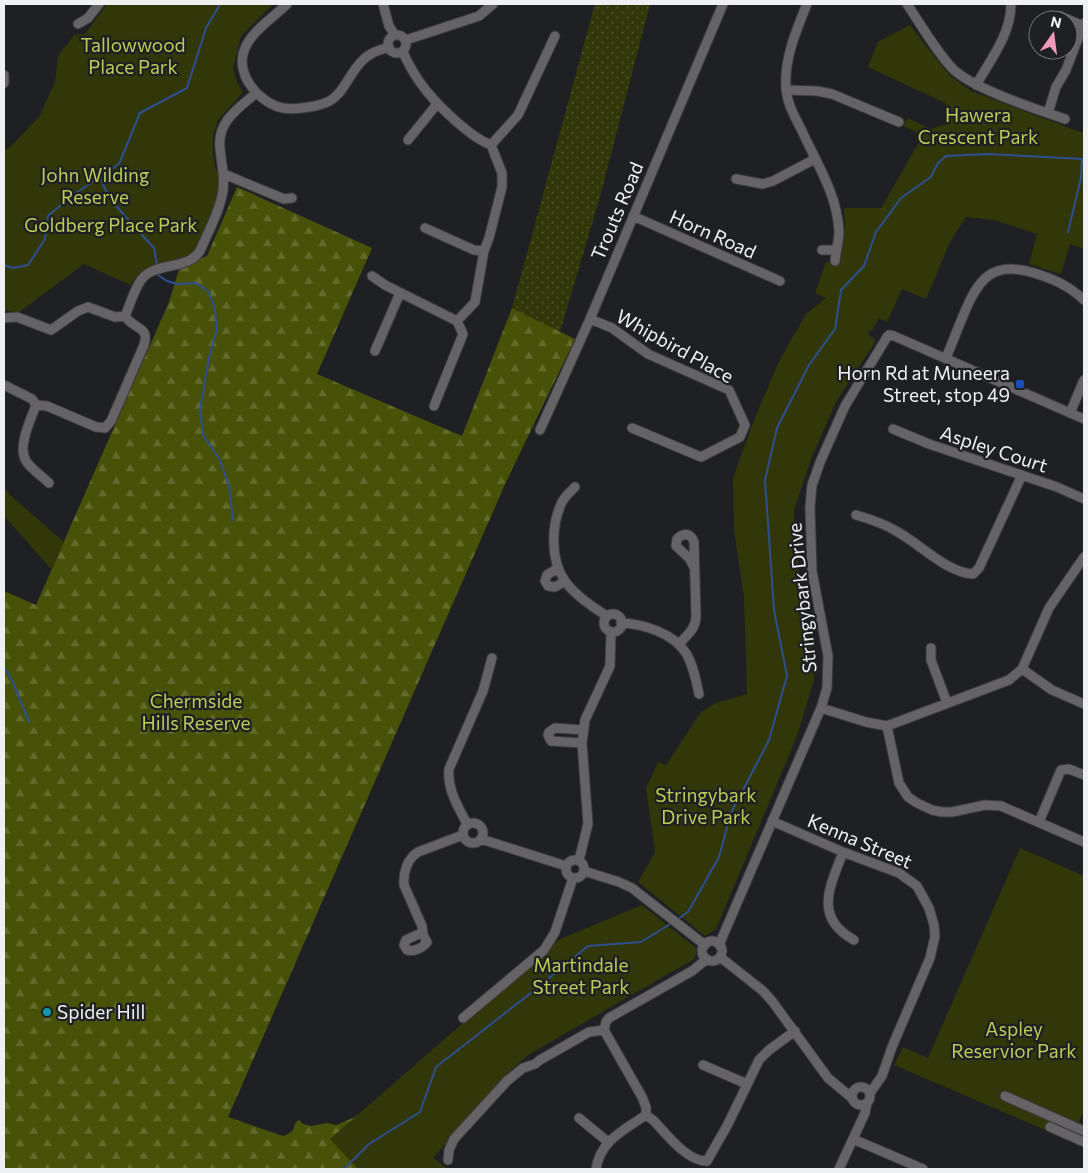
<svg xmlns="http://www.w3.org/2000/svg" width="1088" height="1173" font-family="Commissioner,sans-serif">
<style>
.grass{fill:url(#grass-dots)}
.forest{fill:url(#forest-firs)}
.park{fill:#313708}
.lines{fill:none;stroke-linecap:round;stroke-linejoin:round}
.stream{stroke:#2e4f90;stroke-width:2}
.minor-casing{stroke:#3b3d40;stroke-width:11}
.minor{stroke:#656365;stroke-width:9}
.transit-dot{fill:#1a4fb4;stroke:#1e2023;stroke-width:2}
.culture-dot{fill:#0f9aa8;stroke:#1e2023;stroke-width:2}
.labels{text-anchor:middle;stroke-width:4.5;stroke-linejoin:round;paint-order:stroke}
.park-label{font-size:19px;fill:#bbcc56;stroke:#1e2023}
.street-label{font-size:19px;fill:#eff0f2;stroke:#1e2023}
.poi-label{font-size:19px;fill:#eff0f2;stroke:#1e2023;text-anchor:end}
</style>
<defs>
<pattern id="grass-dots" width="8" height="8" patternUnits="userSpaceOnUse" patternTransform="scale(1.25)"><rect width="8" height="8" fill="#313708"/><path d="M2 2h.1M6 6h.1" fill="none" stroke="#4f542c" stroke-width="1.8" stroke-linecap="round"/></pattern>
<pattern id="forest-firs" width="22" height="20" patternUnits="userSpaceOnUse" patternTransform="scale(1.25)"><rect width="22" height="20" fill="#485108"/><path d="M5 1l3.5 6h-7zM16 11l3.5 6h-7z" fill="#636a2c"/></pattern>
</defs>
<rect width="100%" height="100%" fill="#1e2023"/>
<!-- grass -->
<path class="grass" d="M595,4H650L600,197L560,332L512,308Z"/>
<!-- forest -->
<path class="forest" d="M237,187L372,248L317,374L462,436L512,308L575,339L506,482L228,1117L283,1136C290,1134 294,1131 295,1123L299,1120L303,1124L311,1126L327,1123L336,1125L353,1118L387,1095L507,1067L490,1094L438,1152L428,1154L446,1168L445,1169H4V591L36,605L169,302L180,266L207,256Z"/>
<!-- park -->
<path class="park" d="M107,4H273L241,36L233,68L237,82L243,92L218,120L213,135V153L215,168L220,175V193L197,248L189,255L161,263L138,275L130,285L84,264L18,313L4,310V150L10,147L39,117L55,82L58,56L74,35L85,34Z
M910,25L949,75L971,91L1080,132H1084V249L1070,244L1061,274L1029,264L1037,234L994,220L966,217L950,242L926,299L902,289L887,322L879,318L872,331L869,330L868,334L875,340L874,344L836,402L811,459L794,510L796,549L811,649L814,680L797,736L716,929L705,936L638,882L655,852L646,788L658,762L666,765L701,712L716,703L747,694L744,597L734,531L733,478L754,420L779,361L806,314L826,298L815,293L826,262L840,264L845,228L844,208H881L923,135L903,126L908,118L931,129L949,123L945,103L868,67L878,42Z
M4,487L10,495L64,542L52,570L4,516Z
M1020,848L1084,876V1111L1071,1141L894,1065L903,1047L928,1058Z
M642,905L696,948V954L694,959L528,1055L511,1070L433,1158L446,1168L445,1169H358L330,1139L558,940Z"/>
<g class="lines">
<!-- stream -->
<path class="stream" d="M100,177L106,191L116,206L154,248L157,264
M1068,232L1081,178L1082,159
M4,265L13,268L28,265L45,239L48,216L70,197L119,164L140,113L187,88L206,28L220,4
M158,275L167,281L177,284L196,283L209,292L215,310L217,329L209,358L200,410L203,435L220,460L229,486L233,520
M4,667L12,680L29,722
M678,919L688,912L719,857L731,813L769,740L787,676L774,610L765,480L777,428L809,365L835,329L841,290L864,266L876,232L901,198L931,177L938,163L946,156L988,154L1084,159
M344,1169L369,1144L420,1112L436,1067L536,989L588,946L641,942L672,923"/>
<defs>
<path id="minor" d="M287,4C274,17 253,30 245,48C234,73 258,103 283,108C294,110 314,107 325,103C343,97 349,73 362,61C369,53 379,50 389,47
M383,4L389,26L395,35
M807,4C796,31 784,59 786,88C787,104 795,117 802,131C817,164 837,194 839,231C839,240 836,251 835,261
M907,4C921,25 934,48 951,67C970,88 1036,109 1065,119
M1060,16L1083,26
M78,24L88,18L99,4
M388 44a9 9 0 1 1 18 0a9 9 0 1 1-18 0Z
M406,40L479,16L493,4
M403,52C416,82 434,102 458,123C469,132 478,140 491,145L502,173V187L489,238L484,251L475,302L457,321L463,334L434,406
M4,75V83
M976,85C991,59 1011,34 1011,4
M786,90L817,91L832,94L899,122
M1048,113L1056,87L1066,70L1084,23
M408,140L437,104
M491,145L518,115L555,36
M224,174L284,199L292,198
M736,179L763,184L773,181L815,159
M633,216L780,281
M425,228L474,250L484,251
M822,250H836
M372,276L385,285L457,321
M125,316C130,305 134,290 141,280C155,261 187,271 200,251C208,232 220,211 223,190C225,175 221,162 220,148C217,121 239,108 256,93
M4,318L17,317L51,330L78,311L88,307L115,317L125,316C134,330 150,326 144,345L111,421L105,428L96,427L47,406L36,405
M590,319L612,328L648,354L729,390L745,425L740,437L701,457L632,428
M375,351L400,293
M946,358C952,344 957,330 963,316C978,279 992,260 1034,273C1054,279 1069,286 1084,300
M4,385L32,399L36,405
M36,405C31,419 17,447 26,461C31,469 42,476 49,483
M1070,413L1084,380
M893,429L929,444L1057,487L1084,499
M540,430L590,319L723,4
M575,487C570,492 565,496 562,502C551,525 550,560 565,581C574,594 594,608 607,616
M856,515C870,519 883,523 896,531C919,543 947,573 973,574L979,568L1022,475
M558,568L547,575L545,581L548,586L555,587L565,581
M604 623a9 9 0 1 1 18 0a9 9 0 1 1-18 0Z
M621,623C644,624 673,633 686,653C693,665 696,680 699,694
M679,644C687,635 696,629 696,616L694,542C691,533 683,532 677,539L676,546L689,558L694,567
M931,648V660L947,703
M1022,669L1052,690L1084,704
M821,708L866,722L887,726L1009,680L1022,669L1049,608L1084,557
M887,726L899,783L908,797L917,803L932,810L942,812H952L985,805L1001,806L1084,842
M582,743L551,741L548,735L549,732L555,728L583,730
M772,821L843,852L899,873L917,886L929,908L934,925L935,936L930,958L892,1047L882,1076L870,1093
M1039,822L1061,770L1069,769L1084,775
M463 833a10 10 0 1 1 20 0a10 10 0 1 1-20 0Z
M467,824C458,806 447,790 449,769L483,691L492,658
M481,839L566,866
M843,852C830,887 813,917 854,940
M566 869a9 9 0 1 1 18 0a9 9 0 1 1-18 0Z
M579,860L588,824L582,743L585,720L610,666L611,632
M584,871L619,882L632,888L705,945
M423,935L419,934L406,940L404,945L407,950C413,952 423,948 427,942L423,935L422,926L404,885C403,873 407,859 418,852L463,835
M702 951a10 10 0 1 1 20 0a10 10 0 1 1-20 0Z
M719,945L821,708L827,688L828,656L812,571L810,507L812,485L821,460L845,406L887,337L889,335L894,336L1084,419
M720,957L763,991L772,1001L828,1078L852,1098
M463,1018L544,950L555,932L573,878
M604,1030L642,1097L646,1107V1115C649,1118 653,1119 655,1122C667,1135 688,1162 707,1161
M703,1065L747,1084
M852 1096a9 9 0 1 1 18 0a9 9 0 1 1-18 0Z
M1005,1096L1084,1131
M579,1118L608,1142
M1050,1127L1084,1142
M853,1139L923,1169
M448,1160L449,1150L454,1139L507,1081L523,1068L535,1064L540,1060L589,1032L604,1030L606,1022L609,1018L692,971L707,959
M707,1161L728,1124L759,1060L769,1050L795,1031
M596,1169C600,1141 624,1130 646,1115
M839,1169L865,1113L867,1103"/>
</defs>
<!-- minor casing -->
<use href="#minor" class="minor-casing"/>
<!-- minor -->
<use href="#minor" class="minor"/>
</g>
<!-- markers -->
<rect class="transit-dot" x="1015" y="379" width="10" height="10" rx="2.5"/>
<circle class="culture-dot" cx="47" cy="1012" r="5"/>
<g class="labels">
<!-- park labels -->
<g class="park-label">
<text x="133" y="52">Tallowwood<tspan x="133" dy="22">Place Park</tspan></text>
<text x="978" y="122">Hawera<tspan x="978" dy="22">Crescent Park</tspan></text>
<text x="95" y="182">John Wilding<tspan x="95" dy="22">Reserve</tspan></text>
<text x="111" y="232">Goldberg Place Park</text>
<text x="196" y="708">Chermside<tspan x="196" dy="22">Hills Reserve</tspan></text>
<text x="706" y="802">Stringybark<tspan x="706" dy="22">Drive Park</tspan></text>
<text x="581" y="972">Martindale<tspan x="581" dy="22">Street Park</tspan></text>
<text x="1014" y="1036">Aspley<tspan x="1014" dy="22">Reservior Park</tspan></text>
</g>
<!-- street labels -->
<g class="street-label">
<text transform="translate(617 211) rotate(-67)" y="7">Trouts Road</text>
<text transform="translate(713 234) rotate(24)" y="7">Horn Road</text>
<text transform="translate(675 346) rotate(29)" y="7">Whipbird Place</text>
<text transform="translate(994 449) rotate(18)" y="7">Aspley Court</text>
<text transform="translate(802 598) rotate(-96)" y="7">Stringybark Drive</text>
<text transform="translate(860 841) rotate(23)" y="7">Kenna Street</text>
</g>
<!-- poi labels -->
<g class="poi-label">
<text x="1010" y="380">Horn Rd at Muneera<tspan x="1010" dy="22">Street, stop 49</tspan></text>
<text x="57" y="1019" text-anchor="start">Spider Hill</text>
</g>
</g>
<!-- border -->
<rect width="1088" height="1173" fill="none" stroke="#eff0f2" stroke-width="10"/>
<!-- north arrow -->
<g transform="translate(1053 35) rotate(14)"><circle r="24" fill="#1e2023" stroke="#727376"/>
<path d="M0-4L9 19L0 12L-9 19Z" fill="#ef9ab9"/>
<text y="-8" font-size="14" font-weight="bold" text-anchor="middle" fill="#eff0f2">N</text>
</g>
</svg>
